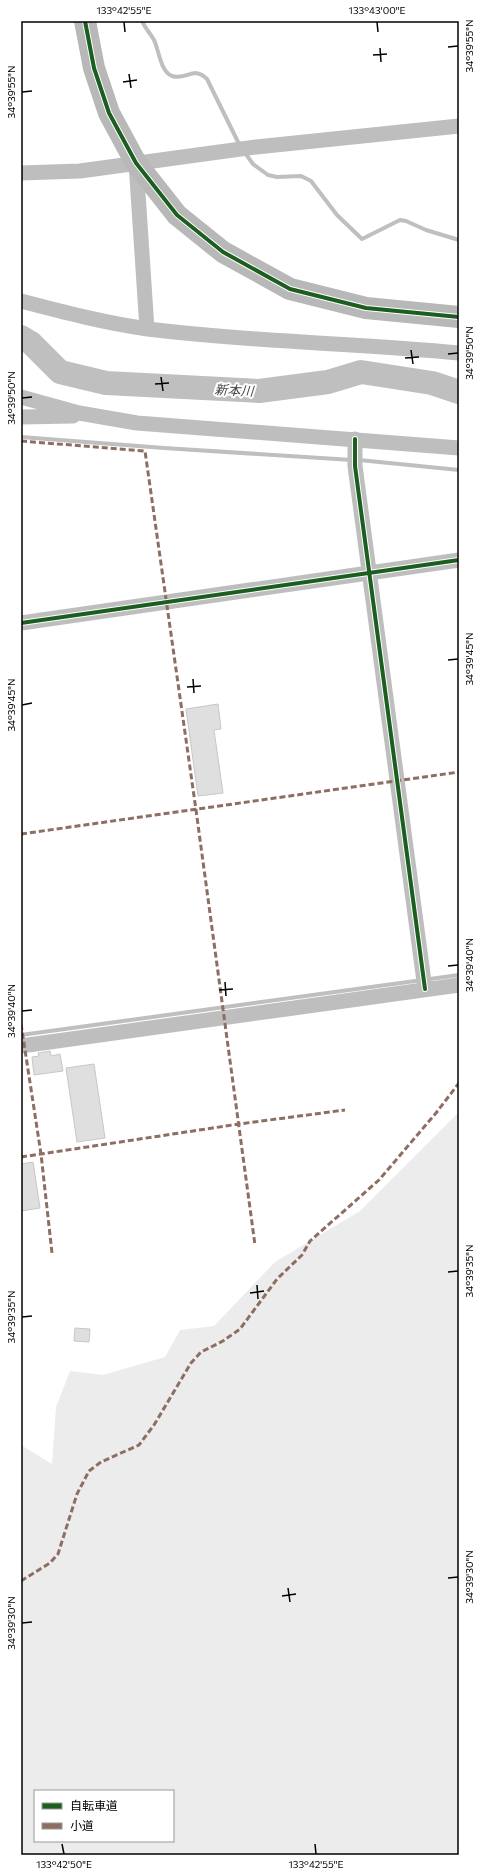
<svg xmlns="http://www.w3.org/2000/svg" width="480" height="1876" font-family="Commissioner,'Noto Sans JP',sans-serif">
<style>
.green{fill:#ececec;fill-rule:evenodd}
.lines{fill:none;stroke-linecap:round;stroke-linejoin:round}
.stream{stroke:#bfbfbf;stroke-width:4}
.river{stroke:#bfbfbf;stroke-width:24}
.building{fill:#dfdfdf;stroke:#c7c7c7}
.street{stroke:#bebebe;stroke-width:15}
.secondary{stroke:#b8b8b8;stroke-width:22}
.quiet{stroke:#8d6e63;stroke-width:3;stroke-dasharray:6 3;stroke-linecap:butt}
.cycleway-casing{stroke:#fff;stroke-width:6}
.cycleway{stroke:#1b5e20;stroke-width:4}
.ticks{fill:none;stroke:#000;stroke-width:1.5}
.labels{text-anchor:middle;stroke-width:4;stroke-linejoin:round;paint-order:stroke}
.water-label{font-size:13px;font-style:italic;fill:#444;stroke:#fff}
.neatline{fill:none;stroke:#000;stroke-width:1.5}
.ticks-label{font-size:10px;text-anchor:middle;fill:#000}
</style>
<rect width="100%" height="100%" fill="#fff"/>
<!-- green -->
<path class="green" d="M459,1112V1855H21V1445L52,1464L56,1407L70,1371L103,1375L165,1357L180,1330L214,1326L275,1262L360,1211ZM35,1791H173V1841H35Z"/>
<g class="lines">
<!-- stream -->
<path class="stream" d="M142,21C145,28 150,33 154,40C159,50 160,71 172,76C187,81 193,65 207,79L240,146
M245,153L253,164L268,175L277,177L301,176L311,181L337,215L362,239L400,220L406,221L426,230L459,240
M21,437L164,448L352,460
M359,460L459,470
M21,1035L459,975"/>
<!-- river -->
<path class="river" d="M21,337L31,343L60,372L106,383L259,391L328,382L361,372L432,383L459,392"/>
</g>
<!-- building -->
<path class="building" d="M218,704L221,729L214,730L223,793L198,796L186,709Z
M50,1051L51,1056L60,1054L63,1071L34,1075L32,1057L39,1056L38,1053Z
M94,1064L105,1138L77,1142L66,1068Z
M33,1162L40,1208L21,1211V1164Z
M75,1328L90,1329L89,1342L74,1341Z"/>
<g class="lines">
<!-- street -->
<path class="street" d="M136,163L147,329
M21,173L80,171L256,147L459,126
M21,301C63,312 105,323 148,329C251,342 356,343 459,353
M21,397L79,413L137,423L459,448
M21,417L73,416
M355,439V466L425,989
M21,623L459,560
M21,1046L459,985"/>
<!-- secondary -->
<path class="secondary" d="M85,21L94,68L109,113L136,163L177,215L223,252L290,289L366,308L459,317"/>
<!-- quiet -->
<path class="quiet" d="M21,441L145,451L196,810L255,1245
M21,834L459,772
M21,1024L41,1154L52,1253
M21,1157L239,1124L345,1110
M21,1581L50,1563L58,1554L77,1494L89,1471L101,1462L139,1445L154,1425L191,1363L201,1352L223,1341L240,1329L277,1279L302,1255L310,1241L379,1180L436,1113L459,1083"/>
<defs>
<path id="cycleway" d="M85,21L94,68L109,113L136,163L177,215L223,252L290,289L366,308L459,317
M355,439V466L425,989
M21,623L459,560"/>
</defs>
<!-- cycleway casing -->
<use href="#cycleway" class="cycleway-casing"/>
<!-- cycleway -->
<use href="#cycleway" class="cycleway"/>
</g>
<!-- ticks -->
<path class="ticks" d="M124,22L125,32M377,22L378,32M448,47L458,46M380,48L381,62M373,55L387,54M129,74L131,88M123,82L137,80M22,92L32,91M411,350L413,364M448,354L458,353M405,358L419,357M161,377L163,391M155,384L169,383M22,398L32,397M448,660L458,659M193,679L194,693M187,687L201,686M22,705L32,703M448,966L458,965M225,982L226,996M219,990L233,989M22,1011L32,1010M448,1272L458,1271M257,1285L258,1299M250,1293L264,1291M22,1317L32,1316M448,1578L458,1577M288,1588L290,1602M282,1596L296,1594M22,1623L32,1622M62,1844L64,1854M315,1844L316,1854"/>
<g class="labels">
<!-- water labels -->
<g class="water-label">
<text transform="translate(234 390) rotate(3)" y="5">新本川</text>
</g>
</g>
<!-- border -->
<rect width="480" height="1876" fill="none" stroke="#ffffff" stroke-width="44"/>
<!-- legend -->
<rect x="34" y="1790" width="140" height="52" fill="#ffffff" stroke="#999999"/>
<rect x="42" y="1803" width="20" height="6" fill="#1b5e20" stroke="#999999"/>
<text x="70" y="1810" font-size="12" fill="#000000">自転車道</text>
<rect x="42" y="1823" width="20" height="6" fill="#8d6e63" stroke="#999999"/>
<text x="70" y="1830" font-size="12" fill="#000000">小道</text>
<rect x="22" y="22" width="436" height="1832" class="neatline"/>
<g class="ticks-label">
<text x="124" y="14">133°42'55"E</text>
<text x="377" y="14">133°43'00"E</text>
<text transform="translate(469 46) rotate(-90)" y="4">34°39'55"N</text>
<text transform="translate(11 92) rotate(-90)" y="4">34°39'55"N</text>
<text transform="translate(469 353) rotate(-90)" y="4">34°39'50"N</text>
<text transform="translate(11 398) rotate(-90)" y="4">34°39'50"N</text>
<text transform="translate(469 659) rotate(-90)" y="4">34°39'45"N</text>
<text transform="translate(11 705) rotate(-90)" y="4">34°39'45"N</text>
<text transform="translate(469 965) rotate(-90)" y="4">34°39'40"N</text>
<text transform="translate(11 1011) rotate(-90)" y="4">34°39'40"N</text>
<text transform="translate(469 1271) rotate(-90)" y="4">34°39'35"N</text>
<text transform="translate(11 1317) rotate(-90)" y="4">34°39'35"N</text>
<text transform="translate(469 1577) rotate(-90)" y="4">34°39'30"N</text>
<text transform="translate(11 1623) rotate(-90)" y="4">34°39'30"N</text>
<text x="64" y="1868">133°42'50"E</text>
<text x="316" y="1868">133°42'55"E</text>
</g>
</svg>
